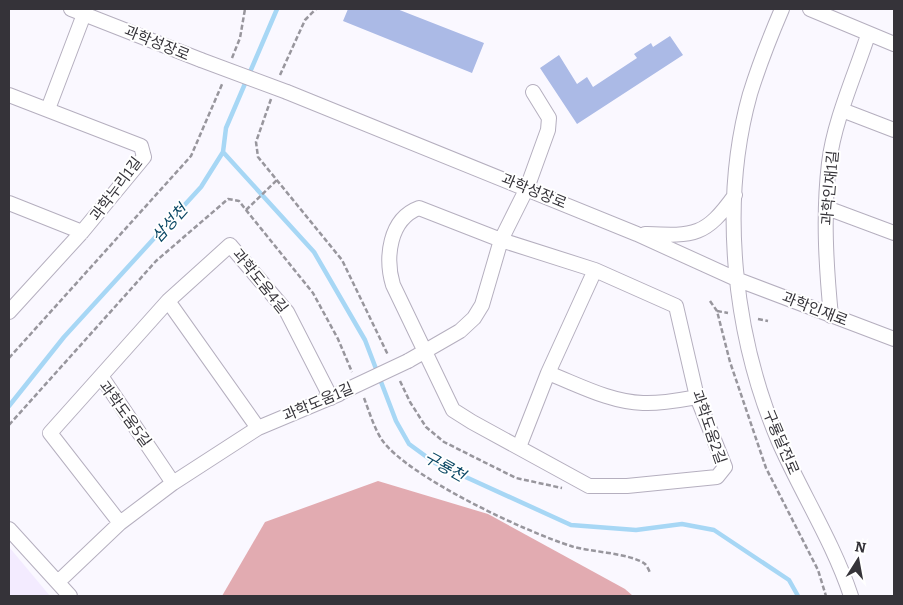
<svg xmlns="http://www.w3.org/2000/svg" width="903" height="605" font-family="Bitter,'Noto Sans KR',serif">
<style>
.built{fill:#f3ebff}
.forest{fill:#e2abb1}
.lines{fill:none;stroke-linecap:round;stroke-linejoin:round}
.stream{stroke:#a7d7f5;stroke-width:4.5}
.building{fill:#abbae6}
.minor-casing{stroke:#b5afbf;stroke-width:16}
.path{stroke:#98969d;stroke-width:2.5;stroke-dasharray:5 2.5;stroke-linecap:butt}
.minor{stroke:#fff;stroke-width:14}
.minor-bridge-casing{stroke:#b5afbf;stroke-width:16;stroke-linecap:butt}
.minor-bridge{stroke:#fff;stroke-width:14}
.labels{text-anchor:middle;stroke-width:4;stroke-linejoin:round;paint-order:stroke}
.street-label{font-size:15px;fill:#353339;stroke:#fff}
.water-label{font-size:16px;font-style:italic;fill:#0a4764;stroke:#fff}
</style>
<rect width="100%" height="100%" fill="#faf8ff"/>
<!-- built -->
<path class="built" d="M9,547L50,596H9Z"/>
<!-- forest -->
<path class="forest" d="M378,481L488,514L625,589L633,596H222L265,522Z"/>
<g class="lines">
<!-- stream -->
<path class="stream" d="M223,152L314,252L365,340L396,421L409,444L435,463L571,525L636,530L682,524L714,530L789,580L798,596
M9,406L64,337L201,187L223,152L226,128L277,9"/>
</g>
<!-- building -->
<path class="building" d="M348,9H397L484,43L472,73L343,21Z
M670,36L683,55L577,124L540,68L559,55L577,84L587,77L593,87L637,58L634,54L651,43L653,47Z"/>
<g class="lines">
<defs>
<path id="minor" d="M71,9L201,60
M782,9C770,37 759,65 750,94C719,205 734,337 779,442C802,494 833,542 851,596
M810,9L894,44
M287,92L637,234L736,279L894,339
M9,95L141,146L144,157L82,232L9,312
M48,109L86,9
M842,110L894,130
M9,203L82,232
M419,208L501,240L595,270L676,306L697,397L725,467L717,477L627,486H589L472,422L453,410L393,285C385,258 389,219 419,208Z
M827,208L894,233
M645,234C694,236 705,237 735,195
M831,316C826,265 823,214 829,163C834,121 855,75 868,35
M408,361L460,331L474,318L482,305L501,240L527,188L548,130L549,118L533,92
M548,373C579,385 610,402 643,403C661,404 680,400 697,397
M101,376L168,301
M258,428L168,301L230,245L287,312L331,398
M519,447L548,373L595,270
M120,523L50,433L101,376L173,483
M9,529L70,596
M58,582L120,523L173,483L258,428L339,394"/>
</defs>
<!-- minor casing -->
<use href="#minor" class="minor-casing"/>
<!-- path -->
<path class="path" d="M232,58L240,38L245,9
M280,75L305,20L316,9
M271,99L256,142L258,157L342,260L388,355
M246,210L277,180
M710,301L717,311L730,362L766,468L818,570L826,596
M717,311L728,313
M758,319L768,321
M9,358L191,156L223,82
M400,381L410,402L426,427L444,442L516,478L562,488
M364,398C369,411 374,428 382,440C408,477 526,532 571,546C589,552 631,553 645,564C647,566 649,570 650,573
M9,425L156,261L228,199L239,201L246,210L313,293L338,339L352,372"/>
<!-- minor -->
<use href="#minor" class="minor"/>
<defs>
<path id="minor-bridge" d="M201,60L287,92
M340,393L408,361"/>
</defs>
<!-- minor-bridge casing -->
<use href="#minor-bridge" class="minor-bridge-casing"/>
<!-- minor-bridge -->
<use href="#minor-bridge" class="minor-bridge"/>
</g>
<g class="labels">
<!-- street labels -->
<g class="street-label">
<text transform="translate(157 43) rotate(22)" y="5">과학성장로</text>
<text transform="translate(830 188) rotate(-85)" y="5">과학인재1길</text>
<text transform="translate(116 189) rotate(-53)" y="5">과학누리1길</text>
<text transform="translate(534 191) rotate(22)" y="5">과학성장로</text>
<text transform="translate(260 281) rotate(51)" y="5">과학도움4길</text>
<text transform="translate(815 309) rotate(21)" y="5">과학인재로</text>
<text transform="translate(318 402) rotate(-23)" y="5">과학도움1길</text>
<text transform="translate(125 414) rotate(54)" y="5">과학도움5길</text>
<text transform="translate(709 427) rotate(71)" y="5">과학도움2길</text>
<text transform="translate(781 442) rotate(67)" y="5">구룡달전로</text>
</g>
<!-- water labels -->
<g class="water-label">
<text transform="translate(169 223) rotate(-48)" y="6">삼성천</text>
<text transform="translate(445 466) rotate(29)" y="6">구룡천</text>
</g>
</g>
<!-- border -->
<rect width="903" height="605" fill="none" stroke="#353339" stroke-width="20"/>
<!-- north arrow -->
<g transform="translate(858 560) rotate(11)" stroke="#ffffff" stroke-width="4" paint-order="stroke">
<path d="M0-4L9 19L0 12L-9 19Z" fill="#353339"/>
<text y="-8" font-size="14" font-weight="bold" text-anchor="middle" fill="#353339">N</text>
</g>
</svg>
